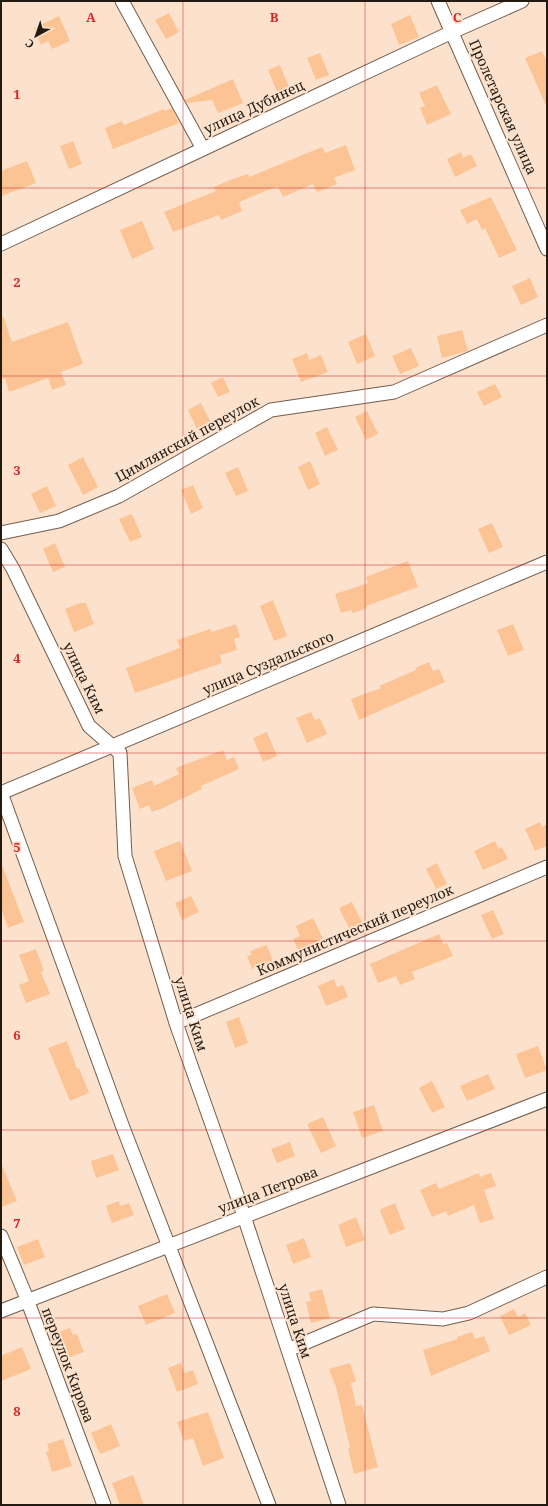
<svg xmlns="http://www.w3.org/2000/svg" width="548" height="1506" font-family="'Noto Serif',serif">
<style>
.building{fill:#fcc494}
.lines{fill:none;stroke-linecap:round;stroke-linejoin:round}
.street-casing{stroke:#735d4b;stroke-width:15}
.street{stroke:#fff;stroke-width:13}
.grid{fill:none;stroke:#d62828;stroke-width:1;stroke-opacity:0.55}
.labels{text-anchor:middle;stroke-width:4;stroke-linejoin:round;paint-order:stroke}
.street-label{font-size:14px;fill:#231a12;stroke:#fce2cd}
.grid-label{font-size:13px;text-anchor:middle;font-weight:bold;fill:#d62828;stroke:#fce2cd;stroke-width:4;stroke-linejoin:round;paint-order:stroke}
</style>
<rect width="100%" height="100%" fill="#fce2cd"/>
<!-- building -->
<path class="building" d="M169,13L179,32L166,39L155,20Z
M410,15L419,37L399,45L391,24Z
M59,16L70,41L52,49L48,41L41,45L34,28Z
M542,51L547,62V108L525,58Z
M320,53L329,75L316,80L307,58Z
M280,65L289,87L277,92L268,70Z
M233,79L243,103L218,113L212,100L187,103L185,100Z
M437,85L451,114L427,125L420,108L425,106L419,93Z
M172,108L179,123L113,149L105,128L122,121L124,125L164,109L165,111Z
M73,141L82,164L69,169L60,146Z
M346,145L355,170L334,178L337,184L317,192L313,184L283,197L278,186L239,202L242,211L221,220L219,215L173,232L164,212L216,191L214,187L230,180L248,174L249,177L322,147L325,153Z
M461,152L463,158L471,154L477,166L455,177L447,159Z
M27,161L36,183L1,196V171Z
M491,197L517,250L499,258L485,228L482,230L477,219L467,224L460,210Z
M142,221L154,249L132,259L120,230Z
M530,278L538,297L521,305L512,286Z
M3,316L12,342L68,322L83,364L61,372L66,385L52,390L48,378L9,392L5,378L1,380V317Z
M462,330L468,351L442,358L437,336Z
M366,334L375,356L357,364L348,342Z
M411,348L419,366L400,374L392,356Z
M307,353L309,360L321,355L328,372L301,382L292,359Z
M223,377L230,392L218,397L211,383Z
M495,384L502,397L484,406L477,392Z
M201,403L213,427L199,433L188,410Z
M367,411L378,434L366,440L355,417Z
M327,427L338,450L325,456L315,433Z
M83,457L98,487L83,495L68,465Z
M310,461L320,484L308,490L298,467Z
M238,467L248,491L236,496L225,473Z
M193,485L203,508L191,514L181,490Z
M47,486L56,506L40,513L31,494Z
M132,514L142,537L130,542L119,519Z
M492,523L503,547L489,553L478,529Z
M55,543L65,567L53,572L43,549Z
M408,561L418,587L366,606L367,608L353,613L351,610L341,613L335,594L368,583L366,577Z
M273,600L287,636L274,641L260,606Z
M80,603H86L94,624L74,632L65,609Z
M236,624L240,637L234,639L237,650L220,655L222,663L135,693L126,668L180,648L177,640L210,629L212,632Z
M513,624L524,650L508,656L497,630Z
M429,662L433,671L439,669L445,682L359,720L351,699L381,688L379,686L416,670L415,668Z
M311,712L315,720L320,718L327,734L307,743L296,718Z
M267,732L277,756L263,762L253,738Z
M223,750L227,760L234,757L239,769L201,786L202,789L163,808L152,812L149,805L140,809L132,788L152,780L154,786L179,774L176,768Z
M540,822L542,827L547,824V846L535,851L525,829Z
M180,841L192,871L166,881L154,851Z
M495,841L499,849L502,847L508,859L483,870L474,851Z
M437,863L447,884L436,889L426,869Z
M2,865L24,922L8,928L1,908V866Z
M191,896L199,912L182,920L175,903Z
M352,902L363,924L350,930L339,908Z
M493,910L504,934L492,939L481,915Z
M313,918L325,943L300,954L293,939L300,936L296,926Z
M439,934L443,944L447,943L453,956L412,972L415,979L400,985L396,976L378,983L370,964Z
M267,945L274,964L260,970L258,967L252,969L247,956L252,955L250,951Z
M36,949L44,971L41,972L50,994L26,1003L19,985L29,981L19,955Z
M334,979L337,987L343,985L348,997L326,1006L318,986Z
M239,1017L248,1043L235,1048L226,1022Z
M67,1041L77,1069L79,1068L89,1093L70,1101L48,1048Z
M538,1046L547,1070L525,1078L516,1054Z
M488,1074L495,1089L467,1101L460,1086Z
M432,1081L445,1107L432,1113L419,1088Z
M374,1105L383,1131L362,1138L353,1112Z
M323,1117L336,1146L321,1153L307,1124Z
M290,1142L295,1156L277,1163L271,1149Z
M113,1154L119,1170L96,1178L91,1161Z
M1,1163L17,1201L1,1207Z
M479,1173L480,1177L491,1173L496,1186L484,1190L494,1219L480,1223L474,1205L448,1216L446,1211L432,1217L420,1190L436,1183L439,1189Z
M119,1201L120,1206L129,1203L134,1215L112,1223L106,1206Z
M395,1203L405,1229L390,1235L380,1211L381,1209Z
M356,1217L365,1240L346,1247L338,1225Z
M304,1238L311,1257L293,1264L286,1245Z
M38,1239L45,1257L24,1265L17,1247Z
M322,1289L330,1318L311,1323L306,1302L311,1301L309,1293Z
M167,1294L175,1313L146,1325L138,1306Z
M514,1309L518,1317L525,1313L531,1325L509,1335L500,1316Z
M70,1328L73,1335L77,1334L84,1352L60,1361L50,1335Z
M472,1332L475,1339L484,1336L490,1351L431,1376L423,1350L457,1339V1337Z
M22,1347L31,1369L1,1381V1356Z
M181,1363L184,1373L193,1370L198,1384L177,1392L168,1368Z
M350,1363L356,1381L351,1383L356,1406L362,1405L378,1467L354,1474L348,1449L350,1448L336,1387L329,1369Z
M208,1412L224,1458L203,1466L193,1438L184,1441L177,1422Z
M111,1424L120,1446L100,1454L91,1433Z
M63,1439L72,1466L52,1472L46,1452L49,1451L47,1444Z
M133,1475L144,1505H120L112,1483Z"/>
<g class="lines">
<defs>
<path id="street" d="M122,1L203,149
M438,1L547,249
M1,244L452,32L522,1
M1,533L59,521L119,496L271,410L394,392L547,325
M1,549L13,569L89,726L120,753L125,856L176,1023L239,1201L339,1505
M1,793L122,1125L269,1505
M1,793L547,562
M176,1023L547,867
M1,1236L25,1294L104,1505
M1,1311L547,1099
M288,1350L373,1314L443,1319L469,1313L547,1277"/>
</defs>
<!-- street casing -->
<use href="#street" class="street-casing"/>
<!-- street -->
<use href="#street" class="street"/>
</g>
<!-- grid -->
<path class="grid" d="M183,1V1505M365,1V1505M1,188H547M1,376H547M1,565H547M1,753H547M1,941H547M1,1130H547M1,1318H547"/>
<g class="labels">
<!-- street labels -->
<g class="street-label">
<text transform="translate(254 107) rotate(-25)" y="5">улица Дубинец</text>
<text transform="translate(503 107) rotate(66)" y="5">Пролетарская улица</text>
<text transform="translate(187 439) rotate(-29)" y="5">Цимлянский переулок</text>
<text transform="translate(268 663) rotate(-23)" y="5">улица Суздальского</text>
<text transform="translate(84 678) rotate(64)" y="5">улица Ким</text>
<text transform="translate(355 930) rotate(-23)" y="5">Коммунистический переулок</text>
<text transform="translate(191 1014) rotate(72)" y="5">улица Ким</text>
<text transform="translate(268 1190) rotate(-21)" y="5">улица Петрова</text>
<text transform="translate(295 1321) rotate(72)" y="5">улица Ким</text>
<text transform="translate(68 1365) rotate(69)" y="5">переулок Кирова</text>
</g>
</g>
<g class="grid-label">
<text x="91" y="22">A</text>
<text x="274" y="22">B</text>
<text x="457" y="22">C</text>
<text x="17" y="99">1</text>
<text x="17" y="287">2</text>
<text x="17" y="475">3</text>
<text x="17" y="663">4</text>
<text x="17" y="852">5</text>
<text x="17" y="1040">6</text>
<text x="17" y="1228">7</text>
<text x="17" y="1416">8</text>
</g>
<!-- border -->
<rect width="548" height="1506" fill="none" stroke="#231a12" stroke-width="4"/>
<!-- north arrow -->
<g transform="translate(36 36) rotate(220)" stroke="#fce2cd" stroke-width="3" paint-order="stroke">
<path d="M0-3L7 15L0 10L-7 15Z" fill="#231a12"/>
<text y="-6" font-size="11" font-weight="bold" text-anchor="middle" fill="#231a12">С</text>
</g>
</svg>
